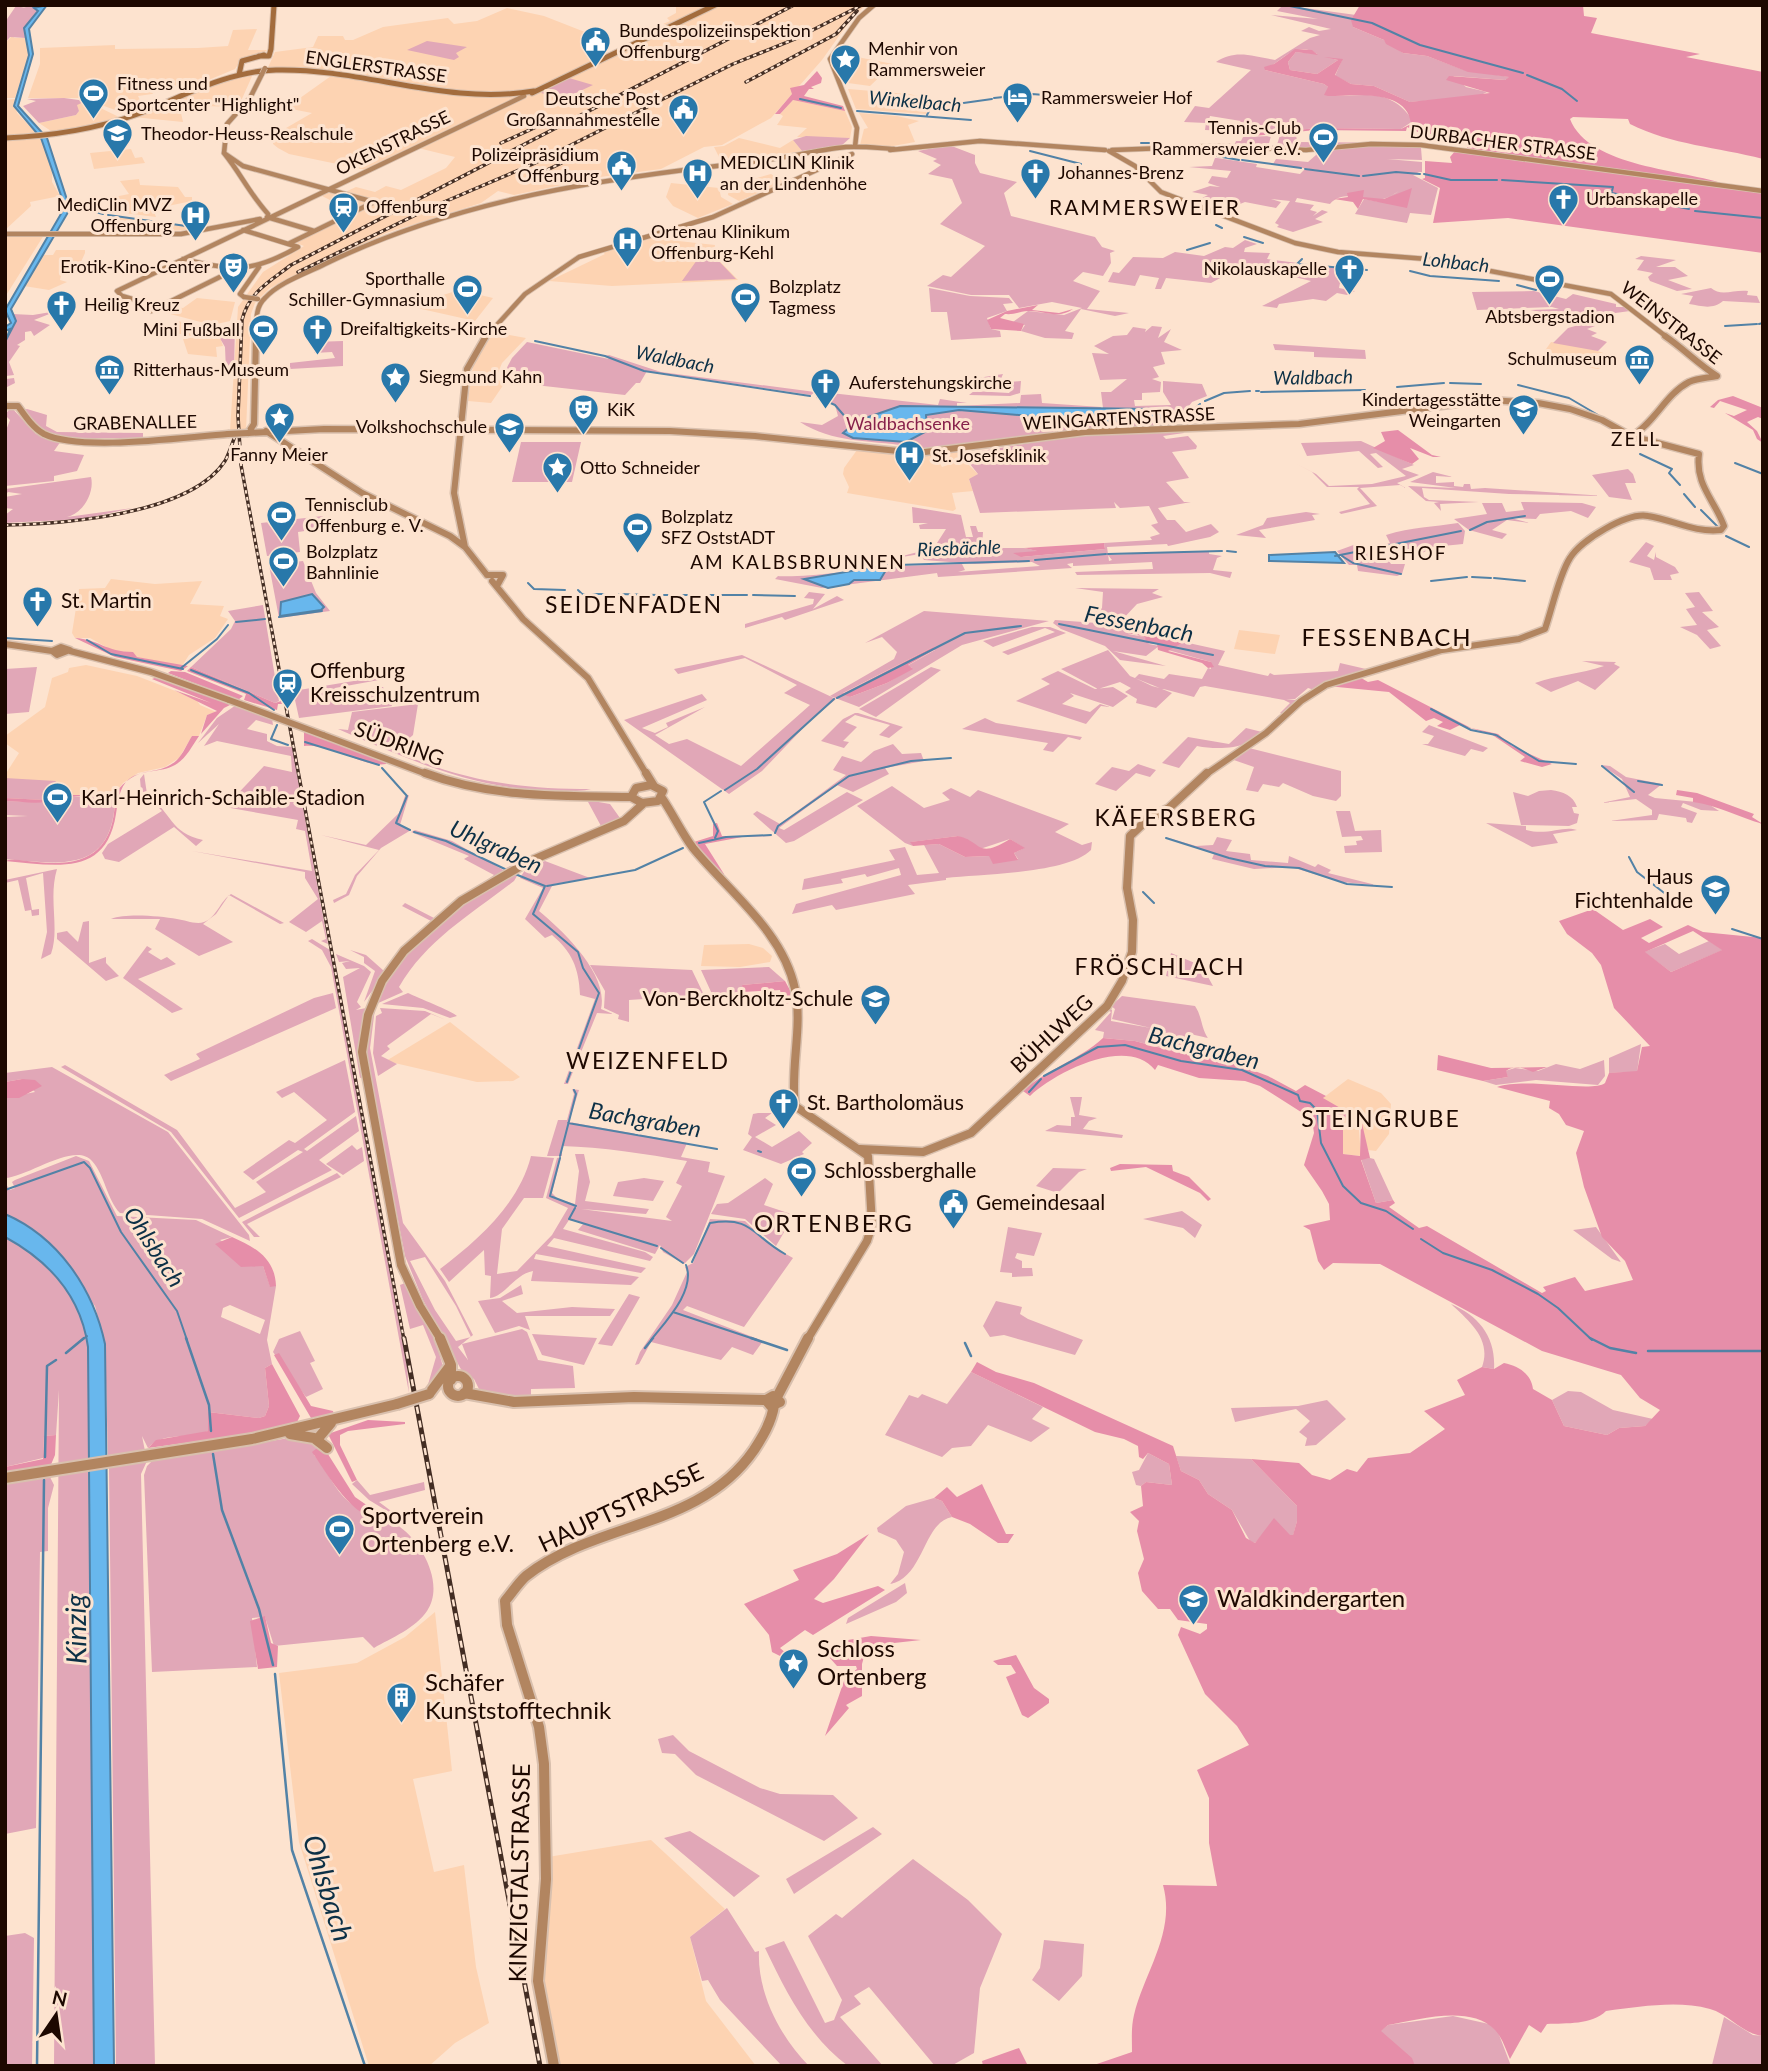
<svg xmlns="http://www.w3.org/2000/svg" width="1768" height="2071" font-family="Lato,sans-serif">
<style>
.built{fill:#fdd3b2}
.green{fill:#e1a7b7;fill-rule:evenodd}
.forest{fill:#e68ea9;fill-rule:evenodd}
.water{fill:#68b7ed;stroke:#5282a6;stroke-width:2}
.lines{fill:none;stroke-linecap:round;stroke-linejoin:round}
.stream-far1{stroke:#5282a6;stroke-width:2}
.stream{stroke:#5282a6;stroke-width:2.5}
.secondary-far3-casing{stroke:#d9c0ae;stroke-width:6}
.secondary-far2-casing{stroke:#d9c0ae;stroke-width:9}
.secondary-far1-casing{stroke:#d9c0ae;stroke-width:11}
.secondary-casing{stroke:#d9c0ae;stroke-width:14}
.primary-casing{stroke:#d9c0ae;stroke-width:7}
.secondary-far3{stroke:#b28560;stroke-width:4.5}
.secondary-far2{stroke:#b28560;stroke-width:6}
.secondary-far1{stroke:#b28560;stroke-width:8}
.secondary{stroke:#b28560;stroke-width:10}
.primary{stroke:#a36c3d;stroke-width:5}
.rail-far1-casing{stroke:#432d23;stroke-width:3.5}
.rail-casing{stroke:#432d23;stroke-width:5}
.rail-far1{stroke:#fde3cf;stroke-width:2;stroke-dasharray:3.5;stroke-linecap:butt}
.rail{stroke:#fde3cf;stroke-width:2.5;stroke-dasharray:7;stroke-linecap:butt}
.secondary-bridge-far2-casing{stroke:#d9c0ae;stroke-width:6;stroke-linecap:butt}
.secondary-bridge-far1-casing{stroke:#d9c0ae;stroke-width:9;stroke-linecap:butt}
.secondary-bridge-casing{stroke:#d9c0ae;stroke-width:14;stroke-linecap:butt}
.secondary-bridge-far2{stroke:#b28560;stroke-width:4.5}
.secondary-bridge-far1{stroke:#b28560;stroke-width:6}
.secondary-bridge{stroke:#b28560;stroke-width:10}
.labels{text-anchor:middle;stroke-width:6;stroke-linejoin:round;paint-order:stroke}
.far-poi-label{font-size:18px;fill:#1d0800;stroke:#fde3cf;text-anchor:start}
.far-street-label{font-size:18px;fill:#1d0800;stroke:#fde3cf}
.far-park-label{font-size:18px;fill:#87214b;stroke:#fde3cf}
.far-water-label{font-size:19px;font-style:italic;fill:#0c3046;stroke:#fde3cf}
.far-neighbourhood-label{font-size:19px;letter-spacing:2px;fill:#1d0800;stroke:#fde3cf}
.far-quarter-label{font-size:21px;letter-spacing:2px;fill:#1d0800;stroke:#fde3cf}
.poi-label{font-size:21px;fill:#1d0800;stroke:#fde3cf;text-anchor:start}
.street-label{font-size:21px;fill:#1d0800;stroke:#fde3cf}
.neighbourhood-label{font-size:23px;letter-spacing:2px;fill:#1d0800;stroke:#fde3cf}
.water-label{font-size:23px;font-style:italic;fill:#0c3046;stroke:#fde3cf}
.quarter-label{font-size:24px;letter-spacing:2px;fill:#1d0800;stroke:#fde3cf}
.near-street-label{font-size:24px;fill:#1d0800;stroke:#fde3cf}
.near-poi-label{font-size:24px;fill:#1d0800;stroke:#fde3cf;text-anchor:start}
.near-water-label{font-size:28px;font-style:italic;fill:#0c3046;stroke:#fde3cf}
</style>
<rect width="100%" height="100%" fill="#fde3cf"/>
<!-- built -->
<path class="built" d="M676,5H866L851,19L822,60L771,118L722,145L704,147L661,169L600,177L514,195L498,191L481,203L386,233L270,288L255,303L251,314L246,430L230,431L238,307L263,272L304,246L296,243L349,217L329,211L340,205L320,195L330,190L343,193L356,187L375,192L386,186L401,190L446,168L455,157L414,147L366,170L289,154L278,148L273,144L274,135L312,113L286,108L331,76L266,72L275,52L313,47L318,36H343L345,40H353L383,27L448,18L454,24L477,21L507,8L544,16L590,34L605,56L668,25L663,24L670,21L667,18L676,13Z
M257,29L248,50H267L264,53L241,60L235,69L199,84L164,86L152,94L138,96L140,100L154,105L129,115L82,98H28L40,64V48L115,45V49L198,48L228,46L233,30Z
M16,32L22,33L13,38H26L29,55L15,98H5V43Z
M842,54L893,64L870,86L848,83L842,82L836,67L842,61Z
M253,74L241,101L232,107L206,106L188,111L181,113L183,122L133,117L213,83Z
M848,89L909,94L935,100L926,114L856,109Z
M15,99L17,113L41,138L52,172V182L60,196L30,202L31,206L5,230V100Z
M793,100L845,111L852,127L850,138L797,137L807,128L777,125L783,116L780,114Z
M86,101L119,117L64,132L51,131L39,123L76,115L79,111L76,104Z
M859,113L897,116L919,121L908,125L915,142L882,148L860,145L864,129L868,128Z
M739,138L780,148L793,140L802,151L722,163L714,147L724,146Z
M131,149L135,158L142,157L145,163L94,169L90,153Z
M771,174L784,182L739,201L728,195L729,187L736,184Z
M139,179L140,185L178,187L185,197H192V201L153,209L156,217L117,212L109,198L129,194L120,181Z
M671,183L719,188L721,197L733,204L698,218L673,206L666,197Z
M118,217L189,226L190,230L124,233L115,219Z
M5,235H44L5,297Z
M651,238L715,245L713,254L738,280L612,286L549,281L605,254L602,252Z
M56,250H85V253L80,264L61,275L60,280L67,282L49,290L24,286L44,255H53Z
M459,290L493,298L475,321L408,306Z
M197,298L235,302L230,321L212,325L155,310L165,306L183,308Z
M178,321L218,331L223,346L216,347L217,357L188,354L183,339L197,337L169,332Z
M494,332L526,338L502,363L496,378L504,384L491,403L468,401L473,365Z
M1551,342L1588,348L1616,357L1611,363L1598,369L1560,363V358L1546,356L1544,352Z
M968,449L971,451L967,463L978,474L969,480L973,491L952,493L956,509L953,511L847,493L849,487L843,474L844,468L857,450L906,456L935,455L942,467L948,465L939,454Z
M111,579L155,584L202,581L190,604L224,606L220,616L228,619L215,638L189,655L182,666L137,657L132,652H115L90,638H75L72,633L79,589L105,588Z
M1239,630L1280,635L1275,654L1234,649Z
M86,665L137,676L196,699L200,705L216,712L207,715L199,736H192L179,758L165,767L138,773L123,783L114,795H49L45,800L5,798V775L19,753L5,743V736L45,707L52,678L68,672L69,668Z
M749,944L763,948L772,956L770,962L740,967L701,966L704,945Z
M450,1022L520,1077L513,1081L477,1082L386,1061Z
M1348,1079L1381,1093L1391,1104L1389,1134L1376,1151L1368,1150L1358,1119L1361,1156L1343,1154V1120L1323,1098Z
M435,1612L452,1771L413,1779L434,1872L464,1865L476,1967L489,2023L455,2043L429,2066H369L299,1842L279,1673L357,1663L405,1637Z
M651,1840L725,1909L690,1937L706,2001L756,2066H559L543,1978L548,1857Z"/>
<!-- green -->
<path class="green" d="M20,5L43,6L36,8L39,11L24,28L26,38L10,37L5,43V22L16,6L26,8Z
M1283,5L1356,15L1353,27L1384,40L1403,53L1427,56L1464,70L1510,77L1505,80L1453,76L1466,87L1487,92L1477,97L1410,102L1374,86L1351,84L1335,76L1342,60L1329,58L1338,60L1317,74L1290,70L1288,62L1296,52L1317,54C1297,40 1282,60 1265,70L1324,84L1328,87V96C1364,97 1390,86 1413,121L1401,129L1319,128L1258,133L1254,132L1253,127L1239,125L1241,121L1210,116L1208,123L1234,125L1228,131L1205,130L1206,123L1184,122L1195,106L1209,108L1251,70L1216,62C1235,49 1252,56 1275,60L1310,38L1320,35L1301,31L1309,27L1319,31L1331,29L1271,15L1318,19L1277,11Z
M427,41L467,47L456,53L459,57L454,60L407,50Z
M569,78L593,85L563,99L541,93Z
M64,98L86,101L77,105L79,111L76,115L39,123L23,106L36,101L27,99Z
M1296,134L1297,142L1420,143L1337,145L1313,150L1234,146L1236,141H1241L1243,137L1271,136L1268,147L1276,148L1280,135Z
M806,136L850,138L841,146L802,151L793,140Z
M1379,144L1421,148L1422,160L1387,159L1422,162V172H1417L1421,174L1413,175L1438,188L1431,215L1410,213L1407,223L1355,214L1364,199L1380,202L1399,191C1394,194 1388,198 1383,199C1366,201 1343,189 1330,204L1297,198L1295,202L1314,205L1310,210L1317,212L1313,216L1322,210L1328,212L1315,219L1323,222L1293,232L1277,227L1279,225L1275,223L1290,201L1271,199L1281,202L1276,208L1245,202L1235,206L1213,199H1200L1208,195L1192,192L1210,186L1220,187L1208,183L1212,176L1227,178L1231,171L1189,167L1212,166L1215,158L1197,155L1257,164L1256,167L1300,174L1304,170H1317L1273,164L1276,159L1308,162L1316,155L1315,151Z
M949,145L975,155V163L980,173L1017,182L1004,193L1011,216L1095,237L1102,247L1115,251L1110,253L1111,263L1103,276L1083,272L1073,281L1100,291L1087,309L1129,313L1115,316L1081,309L1065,331L1074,333L1072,339L1045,338L1021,331L1025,325L1013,322L1028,311L1064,315L1082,308L1052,302L1019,308L1009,295H971L927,286L943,275L951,277L985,246L940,224L962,203L952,179L928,174L941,165L933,161L937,159L918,151Z
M1245,240L1257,244L1245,248L1244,252L1270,253L1267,259L1337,268L1334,273L1341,278L1339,288L1355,291L1347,295L1337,293L1326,301L1313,299L1279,304L1277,308L1262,306L1311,281L1241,264L1235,269L1222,267L1214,274L1224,276L1211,283L1166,278L1161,289H1155L1159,278L1140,275L1135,286L1108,282L1113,272L1119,273L1133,257L1163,258L1175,252L1204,256L1225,247L1233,248Z
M702,253H711L736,279L682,281Z
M1641,256L1676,260L1656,267H1675L1688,276L1668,280L1692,289L1677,291L1650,281L1648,277L1653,273L1637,270L1644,260L1635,259Z
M929,288L970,296L1009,298L1013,303L1003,304L1007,311L987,318L991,329L1000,331L1001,337L951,340L947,312H931Z
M1711,288C1721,297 1735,289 1748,291L1747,295L1757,296L1760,303L1723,301C1712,310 1702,306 1689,304L1693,296L1681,294Z
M1534,291L1566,299L1573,294L1616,304V307H1626L1630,311L1586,317L1584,320L1530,310L1559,309L1552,307L1477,310L1472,292Z
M57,311L34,320L50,325L34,336L31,331L25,332V340L17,345L20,346L9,362L14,375L6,376V379L14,378L15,383L5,388V342L13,327L12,314L33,315Z
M1586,323L1595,326L1587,329L1597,333L1591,336L1607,342L1598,351L1553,343L1568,328Z
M235,324L234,370L226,371L225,347L214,328Z
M1152,326L1162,327L1158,338L1171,329L1164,342L1182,350L1161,352L1165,364L1153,367L1159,377L1152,379L1161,382L1160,392L1142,393V400H1134L1135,406L1171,405L1163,392V381L1202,384L1207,396L1192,402L1179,419L1152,417L1154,427L1128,428L1127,423L1105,424L1101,392H1111L1127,379L1100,380L1092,353L1109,354L1094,346L1113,336L1127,335L1133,327L1146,329L1145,332Z
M343,341V366L290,369V363L335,358L332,352L314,353V342Z
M527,342L609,359L605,356L609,355L661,372L815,392L811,395L647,371L640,383H636L625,395L500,381L512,358Z
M1273,344L1365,350L1366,359L1314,357V352L1275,350Z
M1003,374L999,383L1021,381L1020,393L1010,396L969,395L974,391L1009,393L1013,388H977L978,378Z
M822,392L938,405L940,399L967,403H957V406L1020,403L1021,395L1041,394L1042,403L1101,407L1103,429L1006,438L942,450L902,451L907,446C868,440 833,443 800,422L822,425L838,416L835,405L817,397Z
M11,407L36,434L61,441L54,451L84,455L77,471L54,476V481L5,486V433L10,420L5,415Z
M27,409L47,415L46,426L57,432L143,433V438H64L43,432L23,410Z
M1182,430L1184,433L1163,436L1166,439L1188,436L1197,446L1196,449L1172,452L1189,478L1166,482L1184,502H1191L1158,508L1167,520H1175L1186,532L1211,524L1219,532L1210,537L1168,546L1167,544L1107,547L1109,561L1112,560L1108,555L1209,551V554L1222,556L1217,558L1213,570L1232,572L1230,578L1210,573L1077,575L1075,572L1153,569L1152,562L1073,566V563L1067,564L1072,568L938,577L937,573L822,588L775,579L778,576C797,578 865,571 882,564C899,556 914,552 937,549V543L946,529H920L919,525L928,523H913L912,507L961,515L966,537H973L970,526H976L978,532H983L982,548H1024L1038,551L1021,557L1105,549L1104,543L1152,540L1150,537L1160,534L1151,525L1158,523L1149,506L1120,508L1114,502L1116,508L980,513L969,479L978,474L970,464L969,453L1054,439L1061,435ZM920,554L924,560L975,564L1032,562L1040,566L958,572L965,570L962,564L899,566L903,563L902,557Z
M1361,441L1414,465L1402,469L1419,475L1397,483L1406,488L1400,485L1360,488L1377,506L1341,514L1339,512L1370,504L1357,489L1359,487H1327L1312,472L1297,464L1316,474L1329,486L1372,484L1406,476L1376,453L1370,454L1383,467L1378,468L1359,451L1307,456L1301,443Z
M521,442H581L572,482H512Z
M1628,469L1633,474L1636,483H1625L1632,500L1609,497L1592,475Z
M1433,472L1453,477L1436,476V483L1454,482V486L1463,487L1464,484H1470L1471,489L1485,488L1605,496L1509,494L1422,488L1424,497L1429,500L1479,502L1440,504L1441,511L1434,503L1439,502L1426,501L1408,486L1456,488L1410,482Z
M91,477C95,493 82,514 67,517L133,508L83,519L5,523V515L13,509L5,508V497L22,494L8,492L5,495V489Z
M1521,502L1582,503L1596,507L1588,518L1571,511L1540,514L1536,519L1511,518L1530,523L1507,520L1492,530L1507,534L1502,539L1469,530L1454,519L1487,514L1482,503H1502L1506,512L1524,510Z
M1306,512L1320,514L1312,515L1315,520L1259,530L1266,538L1236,535L1263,525L1267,518Z
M323,516L325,528L298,532L300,552L267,556L261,523Z
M1458,523L1465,531L1463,544L1433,547L1417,556L1397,549L1383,551L1391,564H1405L1402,574L1397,576L1358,571L1357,565H1349L1337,551L1359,543L1368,548L1390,543L1386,535C1412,527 1433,527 1458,523Z
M1646,542L1654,546L1647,556L1654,560L1656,552V557L1675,567L1679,573L1670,575L1672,580H1654L1650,568L1629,562Z
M303,561L316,593L330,611L279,618L269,565Z
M1075,588L1159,589L1152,593L1163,597L1137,604L1120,622L1092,619L1094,608H1102L1103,592Z
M809,592L825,594L813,609L837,596L844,600L785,620L782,617L745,628V624L813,604L814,599L804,598Z
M1699,592L1713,611L1702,612L1719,627L1707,630L1721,646L1710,649L1697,635L1680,627L1697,625L1686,609L1695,607L1685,593Z
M263,605L279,701L275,703L191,667L231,629L235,621L228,611Z
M924,611L1049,621L962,645L859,707L830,696L894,659L897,652L882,637L865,643ZM933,647L935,650L907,666L912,668L887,683L850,697L843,693Z
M1055,620L1111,624L1153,633L1128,634L1145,637L1149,644L1159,646L1146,656L1113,651L1166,666L1120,660L1105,646L1061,629L1053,623Z
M1032,627H1050L1066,633L1008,655L1002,652L1055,632L1045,628L993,647L983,641Z
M1184,642L1225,651L1218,665L1268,676L1270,673L1274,675L1338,671L1340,663L1366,669L1314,690L1308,688L1295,699L1286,700H1295L1310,691L1284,714L1280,713L1290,703L1284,700L1205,686L1200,687L1194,697L1152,686L1135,678L1139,674L1164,679L1169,674L1202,679L1208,668L1211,669V662L1168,650Z
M1108,650L1130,676L1172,693L1156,708L1136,703L1137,699L1125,692L1131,688L1120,682L1098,689L1061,669Z
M742,655L836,699L810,721L762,771L729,794L624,720L702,694L707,700L642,728L655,733L668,727L666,723L705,707L655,735L669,744L687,739L741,766L810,705L784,693L797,685L745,658L678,674L674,669Z
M1582,661L1616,662L1614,664L1620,667L1595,690L1578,681L1551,692L1535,683C1558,675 1580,674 1604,666Z
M37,667L29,712L5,714V669Z
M931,667L941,670L876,717L859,709Z
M1058,671L1095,689L1113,687L1128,696L1113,707L1070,693L1074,696L1062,704L1090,712L1100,704L1110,707L1101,706L1086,724L1016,701L1050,684L1041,679Z
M378,677L379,680L335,688L337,695L383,687L392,706L299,718L293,691Z
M242,701L271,712L273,725L256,720L247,729L267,734V741L277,746L292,747L328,944L321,941L326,939L322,921L306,932L289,922L318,899L305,878V872L192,851L312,871L305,831L296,829L298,820L225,807L264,766L292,772L291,756L217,741L204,746L219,724L198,743L217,718Z
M418,704L413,735L395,751C463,781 518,789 591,789C574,793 554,791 537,790C466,786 403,757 338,729L348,730L352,712Z
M855,713H858L903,727L889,738L879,735L890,725L855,715L845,722L857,727L843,741L849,742L844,748L821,741L843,719Z
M1279,715C1263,746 1228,752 1197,746L1179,768L1162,763L1188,737L1229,744L1246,728L1262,732Z
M985,718L996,723L1082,737L1080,740L1068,737L1053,752L1043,750L1048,743L962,729Z
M1429,725L1488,748L1483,752L1471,749L1465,756L1422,744H1428L1434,736L1422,732Z
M893,744L902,754L921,753L924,761L885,768L889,774L853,792L837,785L779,828L784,830L847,792L863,800L794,841L786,843L753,814L757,811L780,824L846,775L833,770L842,756L861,762L874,751Z
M1249,748L1341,771V796L1336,801L1313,796L1283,783L1279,787L1263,784L1258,792L1246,790L1254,767L1228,758Z
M1138,764L1156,770L1150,777L1136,773L1116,791L1095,784L1112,767L1129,771Z
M1601,765L1610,766L1626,777L1662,784L1648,795L1655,798L1707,803L1719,811L1701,810L1683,803L1681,807L1697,813L1692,823L1687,822L1686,818L1659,814L1657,820L1610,821L1652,815V810L1636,799L1601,803L1630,797L1622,779Z
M144,774L147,794C172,813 170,833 203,840L196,846L174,827L119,862L105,859L102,853L108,844L162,811L141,790L140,779Z
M5,778L56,781L44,800L5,798Z
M892,786L924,808L950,800L942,793L951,788L970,797L978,790L1069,824L1055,832L1082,845L1092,842L1091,850C1067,874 980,874 946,878V880L908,885L915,894L836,910L832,905L792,914L796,904L901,875L899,868L867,877L865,874L841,879L843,883L802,890L804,879L895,860L889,850L905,847L917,875L939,873L924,845L939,844L965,857L989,856L1018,859L1014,853L1024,848L1010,839L980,849L958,836L911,842L913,846L905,843L857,806Z
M1551,790C1563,792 1573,795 1577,807H1572L1574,813L1579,814L1577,823L1569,826L1521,825L1513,792L1528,796L1539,791Z
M409,795L400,825L411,830L381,848L357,876L349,895L334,903L333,900L346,894L355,875L379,850L321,835L366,845L399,813L405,796Z
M90,796L115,800C112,874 60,864 5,859V817L28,816L5,815V801L45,802L51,798Z
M587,800L610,804L620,818L613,823L509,869L506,868L601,826Z
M1336,811H1350L1355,831L1381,830L1382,852L1345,853L1344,846L1357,845L1356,841L1363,840L1361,836L1342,837Z
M1486,823L1526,826V830C1548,836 1563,825 1577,830L1553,834L1558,843L1532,847Z
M415,830L452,841L505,871L465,896L384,975L364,1002L375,971L364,963V957L350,950L366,955L384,971L431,921L402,906L405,903L434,918L494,875L464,859L469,856L411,832Z
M1165,837L1196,846L1213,845L1217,837L1232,840L1226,851L1250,854L1251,860L1288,863L1289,856L1315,867L1318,864L1331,870L1328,873L1376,885L1341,882L1291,867L1254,869L1212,859L1214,854Z
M545,861L590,878L548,885L552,886L539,911C562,930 609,974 601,1009L613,1014L597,1013L568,1084H564L595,999L580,995C579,968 572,952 552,935L545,938L525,919L543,888L520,878L525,870Z
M57,869C48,899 60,928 51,954L41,959L47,932L43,873L26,878L32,910L39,909V915L32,916L31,910L25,911L18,880L5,883V880Z
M511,874L517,876L514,881C472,914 427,939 399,987L403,992L376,1004C403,943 457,908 511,874Z
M231,894L284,923L280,924L229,895L216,914L203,924L233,942L199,956L155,929L160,919H111C126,913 159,916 177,919C185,920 196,925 204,922C217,917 220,901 231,894Z
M89,921V963L106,957V963L119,976L106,981L57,939V933L67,931L78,942L83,922Z
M312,939L330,950L407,1366L409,1393L331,967L322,950L308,941Z
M1709,941L1723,950L1671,972L1644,952L1665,944L1679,954Z
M147,946L152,949L148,952L161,960L167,957L176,964L138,979L183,1009L172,1013L123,978Z
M1171,953L1202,966L1213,986L1166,976Z
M336,954L364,966L371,972L357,1002L361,1007L356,1010L366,1008L359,1040L363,1077L360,1078L343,977L360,968L346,969L342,963L350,961L339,962Z
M590,965L692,970L704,995L629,1000V1022L618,1019L619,1015L604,1008L605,991Z
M769,967L785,981L742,985L743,992L712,994L701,970Z
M333,993L336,1008L171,1081L164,1075L200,1059L196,1054L314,998Z
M408,993C418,998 452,1011 457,1016L450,1018L423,1008L382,1004Z
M1122,996L1195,1006C1202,1016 1201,1028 1208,1038L1186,1033L1185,1037H1173V1041L1182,1044L1177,1050L1172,1051L1135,1041L1103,1038L1104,1032L1095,1030L1111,1012L1107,1010L1109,1008L1112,1010L1111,1021L1151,1028L1112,1019L1115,1009L1111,1006Z
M372,1008H375L370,1048L403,1223L445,1281L473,1335L458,1347L468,1360L462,1344L522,1329L527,1332L538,1360L573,1366L575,1388L531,1389V1398L480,1391L474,1379L463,1373L423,1300L405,1256L366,1057ZM425,1257L456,1306L471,1337L456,1341L435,1310L410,1261Z
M380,1008L425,1011L446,1020L431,1014L387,1046L390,1049L381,1056L397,1064L378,1076L373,1053L376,1016L382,1013Z
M1641,1044L1637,1072L1609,1073V1058Z
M345,1060L355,1112L304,1149L307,1151L356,1116L359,1131L319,1160L332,1170L239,1218L171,1132L61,1067L65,1065L177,1130L235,1208L266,1192L256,1182L303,1152L298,1150L253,1180L243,1172L289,1140L295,1143L327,1120L294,1092L282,1098L276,1092Z
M1604,1060L1605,1076L1598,1085L1536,1080L1496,1085L1483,1081L1508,1077L1505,1071L1515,1068L1538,1071L1556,1064L1580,1069Z
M52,1067L168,1132L249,1235L250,1241L202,1219L120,1213C107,1200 105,1175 92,1161C75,1141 28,1177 5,1178V1098L35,1092L22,1079L5,1082V1073Z
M572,1089L579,1090L569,1122L687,1143L681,1157L710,1162L708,1172L725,1176L694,1254L684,1264L663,1252L660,1245L655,1254L578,1230L584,1223L569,1220L563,1229L645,1252L653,1257L650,1261L554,1238L547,1246L646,1268L641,1273L536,1254L534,1259L639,1277L631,1285L531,1281L533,1271C515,1274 505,1296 490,1298L491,1276L485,1275L484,1250L449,1282L440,1269C478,1240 519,1204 531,1156L554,1158L543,1198H524L502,1229L497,1274L517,1271L552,1235L568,1208L546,1198L557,1158L561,1157L552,1193L558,1199L575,1204L579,1171L575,1154H584L590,1182L585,1201L649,1209L646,1214L581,1209L672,1221L666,1217L682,1186L676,1183L687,1161C645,1154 602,1147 562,1146V1156H547L558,1120H567L574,1094Z
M1070,1097H1082L1079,1115L1097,1118L1089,1121L1083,1129L1123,1135L1122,1138L1045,1131L1057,1125L1071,1126V1117H1075Z
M758,1113H772L765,1118L776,1125L755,1137L772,1147L799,1131L812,1143L802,1152L804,1154L781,1164L743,1150L752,1137L748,1134L753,1114Z
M352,1145L357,1150L362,1147L364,1161L343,1175L326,1164Z
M76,1156L89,1161L117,1216L196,1220L232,1237L220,1240L263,1266L270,1286H276L267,1340L272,1364L265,1368L269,1406L265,1416L259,1418L208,1412V1431C190,1440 162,1431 148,1448L142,1436L145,1451L108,1456L105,1344L95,1306L12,1217L5,1214V1183L10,1190L15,1188L12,1182L15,1180ZM230,1305L265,1320L260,1334L221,1317L223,1308Z
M1370,1158L1374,1159L1393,1200L1376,1203L1361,1159Z
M1053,1168L1087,1169L1079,1172L1058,1193L1036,1186Z
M337,1173L341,1177L247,1224L260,1237H254L242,1222Z
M644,1178L664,1181L653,1201L613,1196L618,1182Z
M765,1178L773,1184L764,1205L794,1215L776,1246L745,1219L711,1214L717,1204L728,1203Z
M1182,1211L1202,1225L1195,1238L1183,1228L1143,1219Z
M710,1219L745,1221L770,1245L793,1258L744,1327L687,1306L683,1310L763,1341L753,1355L732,1347L721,1360L651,1342L639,1364L635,1365L640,1352L672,1305L687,1272L685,1267L693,1263Z
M1008,1227L1042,1233L1034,1256L1017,1253L1015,1258L1022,1261V1268H1032L1033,1276L1012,1277V1273L1000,1272Z
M1596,1227L1621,1262L1612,1259L1573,1230Z
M5,1237C49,1261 81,1296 88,1347L94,2066H54L59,1390L56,1435L44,1436L43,1458L5,1467Z
M405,1283L435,1337L443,1367L427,1388L436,1357L423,1325L410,1329L400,1285Z
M521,1285L523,1294L502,1301L517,1313L572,1307L615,1309L610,1316H525L530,1330L519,1326L495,1333L478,1301L500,1298Z
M629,1294L640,1297L612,1346L598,1344Z
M996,1301L1022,1307L1020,1314L1028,1319L1083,1340L1075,1355L1004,1335L990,1337L983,1326Z
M1451,1304C1479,1316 1496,1337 1494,1369L1482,1367C1492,1339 1469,1321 1451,1304Z
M300,1331L315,1361L310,1363L323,1389L306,1397L273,1352L279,1339Z
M532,1334L597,1338L584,1365L542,1355Z
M971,1372L1043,1407L1032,1419L1050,1428L1031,1442L988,1425L971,1446L952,1448L942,1457L885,1435L909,1395L918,1398L922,1394L947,1404Z
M1568,1391L1581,1392L1613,1410L1653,1419L1645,1426L1619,1428L1607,1435L1564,1426L1552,1400Z
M1327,1400L1346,1419L1316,1445L1305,1446L1307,1438L1299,1432L1310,1421L1296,1409L1235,1422L1231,1408L1298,1406Z
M289,1438L312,1441L326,1451L314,1455C327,1469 334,1490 349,1502C366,1516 383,1515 400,1527C422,1543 445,1584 427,1611C416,1628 391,1638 374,1648L363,1637L274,1646L265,1617L252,1618L257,1667L152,1672L144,1475L147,1466L153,1460Z
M1148,1453L1169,1464L1172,1485L1146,1482L1141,1486L1136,1485L1132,1472L1139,1470Z
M1176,1456L1251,1459L1297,1506V1521L1293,1536L1263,1534L1255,1543L1250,1541L1232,1510L1208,1494L1199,1480L1181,1471Z
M147,1461L141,1474L155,2066H116L109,1467Z
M49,1475L54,1485L48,1508V1551L40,1552L36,1828L5,1834V1482Z
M357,1480L370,1495L424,1482L425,1490L379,1502L410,1525L369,1500L352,1484Z
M934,1498L942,1501L952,1517C923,1522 924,1578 890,1584L898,1574L904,1552L896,1540L878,1532L877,1528L906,1506Z
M905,1583L907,1593L896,1602L846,1624L848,1618Z
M673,1735L689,1751L760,1788L780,1794L833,1795L858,1818L824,1841L696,1775L675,1754L662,1753L658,1739Z
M873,1827L882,1834L794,1894L786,1879Z
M690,1831L760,1876L734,1897L664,1838Z
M913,1859L968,1900L1002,1934L980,1988L974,2053L951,2066H935L869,1987L854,1996L861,2004L840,2017L883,2066H848C808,2036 786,1992 765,1948L784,1941L825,2023L834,2020L842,2000L808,1936L836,1914L842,1918Z
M727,1908L755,1952L759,1951C757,1992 780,2037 809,2066H782L720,2000L708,1980L702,1981L690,1937Z
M25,1933L34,1938L32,2066H5V1936Z
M1044,1940L1084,1944L1082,1976L1059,2001L1032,1980L1040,1968Z
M1453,2016L1489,2024L1498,2032L1511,2066H1415L1380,2031L1388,2025Z
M1724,2017L1753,2035L1763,2036V2066L1712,2065Z"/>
<!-- forest -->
<path class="forest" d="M1360,5H1583L1584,16L1597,18L1591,33L1700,54L1686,57L1763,72V159C1717,147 1672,145 1630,124L1628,119L1573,117L1570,119C1589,168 1684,169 1727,185L1467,148L1469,140L1418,132L1407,127L1406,131L1316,130L1243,137L1253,134L1232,131L1241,121L1240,125L1254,127V132L1258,133L1319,128L1401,129L1411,124C1407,88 1355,96 1328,96L1324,95L1328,87L1324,84L1265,70L1264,67L1274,64L1295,49L1312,50L1318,55L1296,52L1288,62L1290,70L1317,74L1338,60L1324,57L1343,59L1335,75L1351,84L1374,86L1410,102L1490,93L1446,80L1449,76L1505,80L1509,77L1468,72L1427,56L1403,53L1386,44L1384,40L1353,27L1351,20Z
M817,71L822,78L821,83L811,87L814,89H809L804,96L843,106L845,111L793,100L780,114H775L792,94L790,88L804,85Z
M1456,150L1763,193V253L1508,218L1433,223L1440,188L1422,179L1425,178V161L1452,163L1450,157Z
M1412,188L1407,208L1363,199L1358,209L1353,202L1334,199L1348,197L1347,193L1364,190L1363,197L1384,199Z
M1038,305L1032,310L1059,313L1073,309C1058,320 1044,310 1028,311C1020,311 1015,315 1005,314L1000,318L1024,324L1021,331L991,329L987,320L1007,311Z
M1733,396L1763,408V419L1758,417L1747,422L1757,431L1763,443L1757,439L1753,430L1725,413L1734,416L1747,410L1720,401L1714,408L1710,407L1718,400Z
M1398,430L1432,455L1441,457H1433L1410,448L1419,459L1412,464L1373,448L1385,441L1381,432Z
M1104,543L1105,549L1021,557L1013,553L1037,551L1024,548Z
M1129,633H1153L1184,642L1168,651L1211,662L1214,667L1208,668L1202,663L1158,650L1157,644L1146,643L1145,637Z
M75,638C98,639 106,652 133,652L137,657L188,666L181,671L115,657Z
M933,647L936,649L908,665L913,669L887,683L850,697L842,694Z
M191,667L275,703L281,701L282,704H278L277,710L244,700L246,694L187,671Z
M171,671L185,672L243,696L238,700L168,673Z
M1356,675L1368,682L1378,680L1471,728L1498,734L1512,746L1552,764L1542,767L1520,761L1525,757L1491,734L1460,725L1450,730L1437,726L1443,722L1434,718L1426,721L1389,692L1327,686Z
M157,677L232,704L224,708L201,734L207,715L217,711L174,690L211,703L152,679Z
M304,731L386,763V764C363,768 333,743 304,746Z
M192,736H199C192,746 186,759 175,765C161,773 142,769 129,779C119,787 118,802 116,814C106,878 55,865 5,861C12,858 27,861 37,862C85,867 113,853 115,801C94,790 65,798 45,802C33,804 17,801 5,801V798L45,800L49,795H114C139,761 156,779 177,760C183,754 187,744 192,736Z
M1677,790L1697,793L1754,814L1752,817L1763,824C1738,817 1717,805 1693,802V798L1676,795Z
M717,823L722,836L774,837H742L705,844L724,874L720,876L694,842L713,836V824Z
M958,836C982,841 976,860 1010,839L1025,848L1014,853L1018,860L993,864L989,856L965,857L939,844L913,846L910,842Z
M1593,909L1623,930L1650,919L1663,927L1641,938L1649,943L1688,925L1703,932L1763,938V2036C1742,2034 1729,2014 1710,2009C1676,2000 1640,2007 1606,2011C1592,2025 1566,2023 1547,2024L1541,2033L1529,2025L1510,2059C1506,2050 1502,2037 1495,2030C1470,2004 1418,2020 1388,2025L1381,2031L1412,2058L1415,2066H1091L1132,2052C1132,2040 1131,2027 1134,2015C1145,1971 1176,1932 1163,1885L1217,1886L1209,1843V1798L1197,1770L1249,1745L1237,1726L1205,1694L1178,1635L1181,1627L1200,1634L1207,1629V1624L1178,1620L1170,1609H1158L1142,1591L1138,1573L1144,1559L1137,1531L1139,1521L1130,1512L1143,1506L1141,1486L1146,1482L1172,1485L1169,1464L1148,1453L1143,1459L1139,1457L1138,1446L1124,1439L1095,1432L971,1372L977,1362L996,1372L1034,1383L1173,1446L1181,1471L1199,1480L1208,1494L1232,1510L1246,1538L1255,1543L1274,1518L1290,1535H1293L1297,1521V1506L1251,1459L1299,1463L1312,1475L1330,1480L1347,1469L1357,1472L1368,1458L1410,1453L1445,1429L1424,1411L1465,1395L1457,1380L1482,1367L1494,1369L1504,1363C1519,1366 1531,1374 1533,1389L1552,1400L1564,1426L1607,1435L1619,1428L1645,1426L1660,1410L1640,1398L1621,1375L1542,1351L1380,1264L1333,1263L1324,1270L1318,1261L1310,1230L1303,1226L1330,1220L1329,1204L1322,1191L1304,1165L1314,1133L1312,1119L1260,1086L1245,1081L1199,1078L1158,1065L1155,1070C1127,1035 1054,1073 1030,1096L1023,1091C1047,1069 1079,1060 1103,1038L1135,1041L1172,1051L1177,1050L1182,1044L1268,1076L1296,1091L1305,1085L1326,1096L1323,1098L1349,1113L1343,1120V1154L1360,1156L1361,1119L1370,1158L1361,1160L1376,1203L1393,1200L1395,1203L1389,1207L1419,1228L1427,1226L1542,1293L1546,1291L1543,1287L1575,1277L1585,1291L1633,1280L1625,1261L1602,1237L1584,1187L1576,1153L1584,1131L1566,1125L1559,1114L1549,1108L1550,1101L1497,1087C1526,1077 1592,1093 1605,1083L1609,1073L1637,1071L1642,1047L1650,1046L1614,1008L1601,965L1592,953L1567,934L1559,921ZM1693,931L1722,950L1671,972L1645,952Z
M785,981L791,992L789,1003L783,1004L780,990L743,992L742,985Z
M1438,1055L1491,1068L1547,1067L1533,1072C1524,1068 1514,1065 1506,1071L1508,1077L1483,1081L1437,1070Z
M22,1079L35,1080L42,1086L19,1098H5V1082Z
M1120,1164L1172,1165L1173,1171L1189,1177L1211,1199L1208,1201L1200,1193L1146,1167L1111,1171L1110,1168Z
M232,1237C255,1247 275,1258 276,1286L270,1287L263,1266L241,1267L215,1244Z
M279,1353L311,1406L333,1411L335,1418H311L274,1355Z
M272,1364L300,1416L297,1422L279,1430L148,1448L156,1440L208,1431V1412L259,1418L265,1416L269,1406L265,1368Z
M368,1420L405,1422V1424L348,1431L340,1435V1445L357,1480L352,1482L328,1434Z
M56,1435L55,1455L50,1467L5,1475V1467L43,1459L44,1436Z
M317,1448L326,1451L355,1497L381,1515C357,1527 323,1467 312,1452Z
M982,1484L1006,1534H1014L1008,1543H998L970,1524L952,1517L942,1501L934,1498L947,1487L957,1497Z
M869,1534L834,1579L814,1599L823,1603L878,1586L885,1590L813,1635L805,1630L780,1648L787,1654L784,1658L772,1652L769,1635L744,1604L799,1580L793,1570L837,1554Z
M265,1616L271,1643L278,1646L277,1667L258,1669L250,1621Z
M871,1636L921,1640L867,1646L862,1664V1696L846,1705L849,1708L825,1736L845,1678L857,1669L856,1666H837L829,1657L848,1640Z
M1016,1655L1034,1688L1049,1699V1703L1028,1718L1022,1715L1006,1677L1016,1673L1011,1665H998L993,1661Z
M1019,2048L1028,2066H983L982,2061Z"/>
<!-- water -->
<path class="water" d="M47,5L29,29L33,54L18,106L47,138L70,209L11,309L16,321L5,342L10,329L5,331V327L11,323L5,310L65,207L41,138L14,106L29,55L24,28L38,11L34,8Z
M900,406L1155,409L1172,418L1100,422L959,410L926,415L927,431L906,442L853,438L843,433L857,421Z
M1335,552L1344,563L1269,561V555Z
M893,564L899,566L886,570L880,580H854L849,584L828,588L804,579Z
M312,594L324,607L321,610L280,616L281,602Z
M5,1214C58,1237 93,1288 105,1344L114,2066H94L88,1347C81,1296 49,1261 5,1237Z"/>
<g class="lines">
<!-- stream-far1 -->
<path class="stream-far1" d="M1285,5L1372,23L1420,45L1523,73
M1527,75L1562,89L1577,101
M994,98L1032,94L1107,100
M800,99L841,108
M935,107L992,99
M857,111L971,120
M927,115L931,107
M1141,143H1149
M1152,144L1160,145
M1178,149L1239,160
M1030,151L1081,164
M1242,160L1301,168
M1305,169L1359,176
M1424,174L1451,180H1497
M1363,176L1396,172L1420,174
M1502,180L1613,187L1612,191
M1612,193L1689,209
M70,205L103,214
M1695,211L1763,218
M108,215L186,226
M1216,225L1222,228
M1244,237L1263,243
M1187,250L1210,243
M1302,259L1297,264L1367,270
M1410,271L1430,276L1499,281
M1517,285L1536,290
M1759,324L1763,323
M1725,326L1757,324
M535,341L605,356L644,371L810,396
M1450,383L1481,384
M1518,385L1569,398L1598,415
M1397,387L1444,383
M1256,391H1259
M1261,392L1365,390
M817,397L835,405L847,419
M1205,401L1224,393L1250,391
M1184,418L1200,404
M1634,439L1642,444
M1648,446H1661
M1640,454L1672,469L1669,473L1680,485
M1735,463L1763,474
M1684,494L1695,507
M1701,510L1718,527
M1470,530L1487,522L1525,516
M1726,536L1749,547
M1227,551L1236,552
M1108,554L1222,551
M1335,556L1461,531
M1342,556L1353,563L1401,574
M1035,560L1106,554
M897,565L1029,561
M1472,577L1491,578
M1494,578L1525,581
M1431,581L1467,577
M528,583L534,589L565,590
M578,590L582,594H614
M619,594L658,595
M664,595H699
M708,595H747
M753,595L795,596
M279,617L322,611
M236,622L265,619
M1059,624L1213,655
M5,638L52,641
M87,640L111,654L183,669
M181,668L217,639L228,625
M191,670L249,693L274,710
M837,698L965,633L1021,626
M1431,709L1471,730L1496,735L1539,761L1576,764
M277,725L271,739L288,745
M305,742L379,765
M1602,766L1634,792
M382,768L407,796L396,823L410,830
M1638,781L1662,785
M725,790L757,769L834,699
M414,832L446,841L507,870
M775,833L778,826L849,776L911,761L951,758
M715,838L718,831L704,802L721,791
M1166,838L1229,858L1265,866L1299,868L1347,884L1392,887
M699,843L726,837L771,835
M1629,857L1637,872L1676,902
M515,874L545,886L533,914L578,952L583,968L599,993L567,1082
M547,886L635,870L683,848
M1143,892L1154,903
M1732,929L1763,939
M1044,1076L1098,1047L1125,1045L1181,1061L1242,1070L1298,1095L1300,1101L1310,1103L1317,1110L1321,1143L1343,1186L1361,1203L1386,1211L1413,1229
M1029,1092L1041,1079
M568,1123L717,1149
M758,1151L761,1152
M560,1156L576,1094L574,1090
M560,1158L550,1196L576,1206
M5,1190L84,1162L90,1168L121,1232L177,1311L187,1340
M575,1208L569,1219L657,1246
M1421,1239L1443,1253L1492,1270L1538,1294L1558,1308L1592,1340
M661,1248L683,1263
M692,1262L710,1223C753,1216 751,1235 785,1254
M673,1312L757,1340
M82,1340L87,1336
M651,1340C666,1321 696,1290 686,1265"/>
<!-- stream -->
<path class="stream" d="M186,1338L209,1405L211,1431
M751,1338L787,1350
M1590,1338L1610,1348L1636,1353
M965,1343L971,1356
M645,1348L653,1338
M1648,1351H1763
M66,1353L84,1338
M213,1454L222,1510L259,1609L273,1665
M45,1457L47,1366L56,1360
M275,1674L292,1850L365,2066
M37,2066L44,1480"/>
<defs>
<path id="secondary-far3" d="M262,74L250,98L227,124L224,153C241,174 249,193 268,214
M855,147L857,128L830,59L859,18L874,5
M890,150L980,141L1105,150
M1112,150L1220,146L1306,150L1371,144L1421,145L1763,191
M1109,151L1135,166L1161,192L1295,243L1338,252L1427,259L1611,294L1668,338
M224,153L243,166L374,202L290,243
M267,217L314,231
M5,234H181L260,219
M183,259C233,271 253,273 298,247L243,230
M244,297L240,294L259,267
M159,307L122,296L117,291L524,96
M151,311L234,270
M256,338C257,324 254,308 265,298C280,282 305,274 325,264C459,199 605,178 752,162C783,159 814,150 846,147C862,146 878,148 894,149
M485,338L525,294L579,257L713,217L852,154"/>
<path id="secondary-far2" d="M1665,336C1684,349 1698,364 1717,376
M5,406H18C25,416 33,428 44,434C81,452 184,437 228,434
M266,431L362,493L450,536L465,547L487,575
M248,433L324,429L670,431L755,436L917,453L1085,432L1299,424L1489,400L1538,403L1570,409L1602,420L1631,436L1699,454C1695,485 1714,499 1724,526L1721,530C1694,533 1674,520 1648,516C1627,512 1581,540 1570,558C1559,575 1552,609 1545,629L1519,639L1442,650L1326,685L1301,701L1266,733L1205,775
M248,433L254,424L256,336
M1632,436C1655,422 1666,394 1689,382C1698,378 1708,378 1717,376
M465,547L454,493L467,369L486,336
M487,575H503L497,586
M492,581L523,619L588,678L647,775
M5,644L52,651
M61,647L70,650L57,655L52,651Z
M70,651L151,672L229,700
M323,735L429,775"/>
<path id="secondary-far1" d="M425,773C491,798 561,796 631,797
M646,773L654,786
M651,785L663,791L658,801L642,803L631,797L636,788Z
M662,798C673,814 681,832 693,848C728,891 783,931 795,989C803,1027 790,1067 795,1106L868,1156L872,1225L867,1241L807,1340
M860,1149L923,1152L971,1133L1107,1006L1122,981L1132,952L1133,920L1127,888L1130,836L1148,819L1169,808L1207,773
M441,1340L420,1306L401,1265L362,1052L368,1015L382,981L404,951L461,901L528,862L624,821L644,803"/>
<path id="secondary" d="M440,1338L451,1365V1380
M448 1386a10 10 0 1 1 20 0a10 10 0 1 1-20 0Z
M464,1393L514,1402L634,1397L766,1400
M429,1394L450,1366
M773,1396L780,1402L771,1406L766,1400Z
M777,1397L808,1338
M290,1434L314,1438L327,1448
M320,1436L331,1423
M5,1478L252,1439L397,1404
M554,2066L538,1981L546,1879L544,1764L539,1727L507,1625L505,1601C512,1593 518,1583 526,1576C596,1521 700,1529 754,1450C763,1436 771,1423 774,1406"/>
<path id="primary" d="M259,56H269L271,49L274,5
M239,75L242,61L264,55
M532,93L715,5
M5,138C49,136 93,130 135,115C181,98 226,71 276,70C364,68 446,106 534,91"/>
</defs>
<!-- secondary-far3 casing -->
<use href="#secondary-far3" class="secondary-far3-casing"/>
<!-- secondary-far2 casing -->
<use href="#secondary-far2" class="secondary-far2-casing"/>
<!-- secondary-far1 casing -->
<use href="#secondary-far1" class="secondary-far1-casing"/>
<!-- secondary casing -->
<use href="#secondary" class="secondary-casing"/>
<!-- primary casing -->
<use href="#primary" class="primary-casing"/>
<!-- secondary-far3 -->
<use href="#secondary-far3" class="secondary-far3"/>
<!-- secondary-far2 -->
<use href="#secondary-far2" class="secondary-far2"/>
<!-- secondary-far1 -->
<use href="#secondary-far1" class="secondary-far1"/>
<!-- secondary -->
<use href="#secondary" class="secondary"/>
<!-- primary -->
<use href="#primary" class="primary"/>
<defs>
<path id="rail-far1" d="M746,82L836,34L857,11
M501,143L545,123
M547,170L576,156
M298,272L430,208L533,164L733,64L795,39L862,5
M5,525C63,524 190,515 225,461C229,454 232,444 235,436
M404,1340L241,465L238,416L242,320C249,292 269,282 291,265L794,5"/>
<path id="rail" d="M404,1338L540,2066"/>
</defs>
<!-- rail-far1 casing -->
<use href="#rail-far1" class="rail-far1-casing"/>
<!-- rail casing -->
<use href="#rail" class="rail-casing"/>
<!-- rail-far1 -->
<use href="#rail-far1" class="rail-far1"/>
<!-- rail -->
<use href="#rail" class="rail"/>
<defs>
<path id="secondary-bridge-far2" d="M262,74L265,68
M244,297L258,299"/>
<path id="secondary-bridge-far1" d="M228,434L248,433
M229,700L323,735"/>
<path id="secondary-bridge" d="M397,1404L429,1394"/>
</defs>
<!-- secondary-bridge-far2 casing -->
<use href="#secondary-bridge-far2" class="secondary-bridge-far2-casing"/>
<!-- secondary-bridge-far1 casing -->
<use href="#secondary-bridge-far1" class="secondary-bridge-far1-casing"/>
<!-- secondary-bridge casing -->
<use href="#secondary-bridge" class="secondary-bridge-casing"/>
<!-- secondary-bridge-far2 -->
<use href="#secondary-bridge-far2" class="secondary-bridge-far2"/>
<!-- secondary-bridge-far1 -->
<use href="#secondary-bridge-far1" class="secondary-bridge-far1"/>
<!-- secondary-bridge -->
<use href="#secondary-bridge" class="secondary-bridge"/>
</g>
<!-- icons -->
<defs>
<symbol id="civic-pin" viewBox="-11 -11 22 30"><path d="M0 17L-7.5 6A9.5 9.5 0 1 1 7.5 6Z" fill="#2878aa" stroke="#fde3cf"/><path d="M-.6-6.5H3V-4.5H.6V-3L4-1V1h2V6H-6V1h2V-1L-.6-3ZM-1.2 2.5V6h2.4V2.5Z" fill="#fff"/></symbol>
<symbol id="sight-pin" viewBox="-11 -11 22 30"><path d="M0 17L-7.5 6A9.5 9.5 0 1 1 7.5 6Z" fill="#2878aa" stroke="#fde3cf"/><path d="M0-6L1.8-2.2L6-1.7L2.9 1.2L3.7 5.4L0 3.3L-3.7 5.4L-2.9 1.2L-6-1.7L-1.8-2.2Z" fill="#fff"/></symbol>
<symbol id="stadium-pin" viewBox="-11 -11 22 30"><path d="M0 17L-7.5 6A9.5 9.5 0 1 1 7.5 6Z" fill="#2878aa" stroke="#fde3cf"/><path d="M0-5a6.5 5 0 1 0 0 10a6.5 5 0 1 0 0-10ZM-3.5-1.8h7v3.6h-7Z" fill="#fff"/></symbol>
<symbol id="hotel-pin" viewBox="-11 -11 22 30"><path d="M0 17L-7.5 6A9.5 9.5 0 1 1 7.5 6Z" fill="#2878aa" stroke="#fde3cf"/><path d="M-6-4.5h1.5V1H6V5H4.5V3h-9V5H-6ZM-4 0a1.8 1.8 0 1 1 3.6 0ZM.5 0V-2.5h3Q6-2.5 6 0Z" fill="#fff"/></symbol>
<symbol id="school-pin" viewBox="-11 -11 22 30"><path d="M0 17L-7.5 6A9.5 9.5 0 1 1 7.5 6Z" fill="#2878aa" stroke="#fde3cf"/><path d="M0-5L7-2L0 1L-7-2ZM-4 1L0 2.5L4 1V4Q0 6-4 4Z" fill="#fff"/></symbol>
<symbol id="hospital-pin" viewBox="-11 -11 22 30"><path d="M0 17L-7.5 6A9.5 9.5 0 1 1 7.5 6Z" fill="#2878aa" stroke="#fde3cf"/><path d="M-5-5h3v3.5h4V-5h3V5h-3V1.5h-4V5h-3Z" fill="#fff"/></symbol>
<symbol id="church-pin" viewBox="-11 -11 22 30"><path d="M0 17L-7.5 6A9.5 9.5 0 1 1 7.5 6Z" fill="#2878aa" stroke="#fde3cf"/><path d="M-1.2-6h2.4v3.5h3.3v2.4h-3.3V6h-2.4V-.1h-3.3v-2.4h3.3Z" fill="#fff"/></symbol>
<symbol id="station-pin" viewBox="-11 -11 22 30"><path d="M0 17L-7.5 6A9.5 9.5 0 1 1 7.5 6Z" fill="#2878aa" stroke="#fde3cf"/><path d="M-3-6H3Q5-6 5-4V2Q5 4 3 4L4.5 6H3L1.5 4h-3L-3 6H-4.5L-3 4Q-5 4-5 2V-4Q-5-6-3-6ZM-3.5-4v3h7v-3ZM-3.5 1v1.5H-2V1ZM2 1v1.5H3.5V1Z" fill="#fff"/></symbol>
<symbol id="theatre-pin" viewBox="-11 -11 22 30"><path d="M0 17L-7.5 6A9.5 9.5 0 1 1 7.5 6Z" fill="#2878aa" stroke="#fde3cf"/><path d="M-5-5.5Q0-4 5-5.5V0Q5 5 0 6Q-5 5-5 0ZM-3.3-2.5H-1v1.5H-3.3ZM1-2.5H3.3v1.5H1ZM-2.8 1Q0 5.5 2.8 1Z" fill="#fff"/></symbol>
<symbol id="museum-pin" viewBox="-11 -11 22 30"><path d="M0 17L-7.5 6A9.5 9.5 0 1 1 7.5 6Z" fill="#2878aa" stroke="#fde3cf"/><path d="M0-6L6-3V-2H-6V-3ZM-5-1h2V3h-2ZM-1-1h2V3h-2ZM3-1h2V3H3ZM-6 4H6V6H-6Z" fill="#fff"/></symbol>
<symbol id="university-pin" viewBox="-11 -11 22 30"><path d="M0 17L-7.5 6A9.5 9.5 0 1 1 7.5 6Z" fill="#2878aa" stroke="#fde3cf"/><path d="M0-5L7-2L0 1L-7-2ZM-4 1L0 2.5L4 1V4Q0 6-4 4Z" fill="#fff"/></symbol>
<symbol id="building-pin" viewBox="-11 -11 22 30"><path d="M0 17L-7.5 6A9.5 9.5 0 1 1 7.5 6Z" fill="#2878aa" stroke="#fde3cf"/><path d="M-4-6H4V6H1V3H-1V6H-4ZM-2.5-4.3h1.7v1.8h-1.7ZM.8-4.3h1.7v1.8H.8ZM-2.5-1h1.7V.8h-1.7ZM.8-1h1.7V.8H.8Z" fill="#fff"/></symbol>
</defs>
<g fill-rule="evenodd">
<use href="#civic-pin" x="578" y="24" width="35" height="47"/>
<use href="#sight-pin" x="828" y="42" width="35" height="47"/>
<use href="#stadium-pin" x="76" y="76" width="35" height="47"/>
<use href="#hotel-pin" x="1000" y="80" width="35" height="47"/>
<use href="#civic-pin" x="666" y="92" width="35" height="47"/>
<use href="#school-pin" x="100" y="116" width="35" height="47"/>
<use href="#stadium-pin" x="1306" y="120" width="35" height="47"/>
<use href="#civic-pin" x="604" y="148" width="35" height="47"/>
<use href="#hospital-pin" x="680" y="156" width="35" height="47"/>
<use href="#church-pin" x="1018" y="156" width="35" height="47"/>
<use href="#church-pin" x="1546" y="182" width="35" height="47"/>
<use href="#station-pin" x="326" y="190" width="35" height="47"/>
<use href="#hospital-pin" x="178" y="198" width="35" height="47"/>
<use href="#hospital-pin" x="610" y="224" width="35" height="47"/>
<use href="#theatre-pin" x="216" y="250" width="35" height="47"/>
<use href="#church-pin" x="1332" y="252" width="35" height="47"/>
<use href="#stadium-pin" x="1532" y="262" width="35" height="47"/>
<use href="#stadium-pin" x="450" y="272" width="35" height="47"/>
<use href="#stadium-pin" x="728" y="280" width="35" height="47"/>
<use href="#church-pin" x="44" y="288" width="35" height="47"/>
<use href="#church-pin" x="300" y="312" width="35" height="47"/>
<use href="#stadium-pin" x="246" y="312" width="35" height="47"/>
<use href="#museum-pin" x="1622" y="342" width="35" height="47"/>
<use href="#museum-pin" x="92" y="352" width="35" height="47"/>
<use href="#sight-pin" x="378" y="360" width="35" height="47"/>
<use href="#church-pin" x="808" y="366" width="35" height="47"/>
<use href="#theatre-pin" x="566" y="392" width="35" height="47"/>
<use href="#school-pin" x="1506" y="392" width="35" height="47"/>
<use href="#sight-pin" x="262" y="400" width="35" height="47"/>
<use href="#university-pin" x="492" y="410" width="35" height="47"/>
<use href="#hospital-pin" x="892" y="438" width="35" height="47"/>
<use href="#sight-pin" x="540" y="450" width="35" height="47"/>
<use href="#stadium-pin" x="264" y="498" width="35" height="47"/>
<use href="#stadium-pin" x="620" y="510" width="35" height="47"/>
<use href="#stadium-pin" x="266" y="544" width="35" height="47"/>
<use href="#church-pin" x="20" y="584" width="35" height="47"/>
<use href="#station-pin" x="270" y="666" width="35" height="47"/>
<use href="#stadium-pin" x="40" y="780" width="35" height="47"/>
<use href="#school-pin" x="1698" y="872" width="35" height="47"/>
<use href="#school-pin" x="858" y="982" width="35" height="47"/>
<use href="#church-pin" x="766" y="1086" width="35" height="47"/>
<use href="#stadium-pin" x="784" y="1154" width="35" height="47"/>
<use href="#civic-pin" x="936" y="1186" width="35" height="47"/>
<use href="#stadium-pin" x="322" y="1512" width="35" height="47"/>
<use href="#school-pin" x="1176" y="1582" width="35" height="47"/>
<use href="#sight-pin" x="776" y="1646" width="35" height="47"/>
<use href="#building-pin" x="384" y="1680" width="35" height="47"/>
</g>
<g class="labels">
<!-- far-poi labels -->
<g class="far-poi-label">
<text x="619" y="37">Bundespolizeiinspektion<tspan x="619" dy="21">Offenburg</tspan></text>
<text x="868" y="55">Menhir von<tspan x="868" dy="21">Rammersweier</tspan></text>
<text x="117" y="90">Fitness und<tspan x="117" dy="21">Sportcenter "Highlight"</tspan></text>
<text x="1041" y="104">Rammersweier Hof</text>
<text x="660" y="105" text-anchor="end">Deutsche Post<tspan x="660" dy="21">Großannahmestelle</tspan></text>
<text x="1301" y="134" text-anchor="end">Tennis-Club<tspan x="1301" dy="21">Rammersweier e.V.</tspan></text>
<text x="141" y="140">Theodor-Heuss-Realschule</text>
<text x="599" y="161" text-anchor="end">Polizeipräsidium<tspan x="599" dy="21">Offenburg</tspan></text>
<text x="720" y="169">MEDICLIN Klinik<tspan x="720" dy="21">an der Lindenhöhe</tspan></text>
<text x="1058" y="179">Johannes-Brenz</text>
<text x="1586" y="205">Urbanskapelle</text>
<text x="172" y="211" text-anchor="end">MediClin MVZ<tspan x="172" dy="21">Offenburg</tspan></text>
<text x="366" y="213">Offenburg</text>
<text x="651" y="238">Ortenau Klinikum<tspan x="651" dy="21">Offenburg-Kehl</tspan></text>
<text x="210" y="273" text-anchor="end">Erotik-Kino-Center</text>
<text x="1327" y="275" text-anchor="end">Nikolauskapelle</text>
<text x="445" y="285" text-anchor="end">Sporthalle<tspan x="445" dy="21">Schiller-Gymnasium</tspan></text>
<text x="769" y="293">Bolzplatz<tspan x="769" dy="21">Tagmess</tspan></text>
<text x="84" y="311">Heilig Kreuz</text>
<text x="1550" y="323" text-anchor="middle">Abtsbergstadion</text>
<text x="340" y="335">Dreifaltigkeits-Kirche</text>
<text x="240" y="336" text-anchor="end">Mini Fußball</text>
<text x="1617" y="365" text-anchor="end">Schulmuseum</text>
<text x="133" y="376">Ritterhaus-Museum</text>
<text x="419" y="383">Siegmund Kahn</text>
<text x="849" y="389">Auferstehungskirche</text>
<text x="1501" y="406" text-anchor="end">Kindertagesstätte<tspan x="1501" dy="21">Weingarten</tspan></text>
<text x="607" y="416">KiK</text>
<text x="487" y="433" text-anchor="end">Volkshochschule</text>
<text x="279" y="461" text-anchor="middle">Fanny Meier</text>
<text x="932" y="462">St. Josefsklinik</text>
<text x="580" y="474">Otto Schneider</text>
<text x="305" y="511">Tennisclub<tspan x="305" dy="21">Offenburg e. V.</tspan></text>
<text x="661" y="523">Bolzplatz<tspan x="661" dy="21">SFZ OststADT</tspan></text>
<text x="306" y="558">Bolzplatz<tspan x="306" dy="21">Bahnlinie</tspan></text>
</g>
<!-- far-street labels -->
<g class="far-street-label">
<text transform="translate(376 67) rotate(8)" y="6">ENGLERSTRASSE</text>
<text transform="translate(393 143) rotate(-26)" y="6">OKENSTRASSE</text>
<text transform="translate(1503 143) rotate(7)" y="6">DURBACHER STRASSE</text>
<text transform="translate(1671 323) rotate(38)" y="6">WEINSTRASSE</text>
<text transform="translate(1119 419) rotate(-3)" y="6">WEINGARTENSTRASSE</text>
<text transform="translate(135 423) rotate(-1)" y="6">GRABENALLEE</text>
</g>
<!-- far-park labels -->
<g class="far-park-label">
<text x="908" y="430">Waldbachsenke</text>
</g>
<!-- far-water labels -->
<g class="far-water-label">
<text transform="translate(915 101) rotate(5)" y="7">Winkelbach</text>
<text transform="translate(1456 262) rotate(6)" y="7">Lohbach</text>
<text transform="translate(675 359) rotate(11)" y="7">Waldbach</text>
<text transform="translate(1313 377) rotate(-1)" y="7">Waldbach</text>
<text transform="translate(959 548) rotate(-2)" y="7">Riesbächle</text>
</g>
<!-- far-neighbourhood labels -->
<g class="far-neighbourhood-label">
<text x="1636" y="446">ZELL</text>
<text x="1401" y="560">RIESHOF</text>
<text x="798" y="569">AM KALBSBRUNNEN</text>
</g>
<!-- far-quarter labels -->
<g class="far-quarter-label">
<text x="1145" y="215">RAMMERSWEIER</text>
</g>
<!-- poi labels -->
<g class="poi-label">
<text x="61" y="608">St. Martin</text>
<text x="310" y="678">Offenburg<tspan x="310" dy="24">Kreisschulzentrum</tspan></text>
<text x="81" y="805">Karl-Heinrich-Schaible-Stadion</text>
<text x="1693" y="884" text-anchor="end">Haus<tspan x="1693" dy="24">Fichtenhalde</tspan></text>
<text x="853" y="1006" text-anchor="end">Von-Berckholtz-Schule</text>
<text x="807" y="1110">St. Bartholomäus</text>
<text x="824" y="1178">Schlossberghalle</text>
<text x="976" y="1210">Gemeindesaal</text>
</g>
<!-- street labels -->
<g class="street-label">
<text transform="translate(399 744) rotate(20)" y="7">SÜDRING</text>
<text transform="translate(1052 1034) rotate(-43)" y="7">BÜHLWEG</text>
</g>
<!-- neighbourhood labels -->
<g class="neighbourhood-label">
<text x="634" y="613">SEIDENFADEN</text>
<text x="1176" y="826">KÄFERSBERG</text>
<text x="1160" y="975">FRÖSCHLACH</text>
<text x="648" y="1069">WEIZENFELD</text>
<text x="1381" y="1127">STEINGRUBE</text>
</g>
<!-- water labels -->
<g class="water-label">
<text transform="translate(1139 624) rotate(11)" y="8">Fessenbach</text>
<text transform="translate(496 847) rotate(24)" y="8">Uhlgraben</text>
<text transform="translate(1204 1048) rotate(14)" y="8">Bachgraben</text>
<text transform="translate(645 1120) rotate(10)" y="8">Bachgraben</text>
<text transform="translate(154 1247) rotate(57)" y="8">Ohlsbach</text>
</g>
<!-- quarter labels -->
<g class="quarter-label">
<text x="1387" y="646">FESSENBACH</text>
<text x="834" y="1232">ORTENBERG</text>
</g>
<!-- near-street labels -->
<g class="near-street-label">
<text transform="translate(621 1508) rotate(-25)" y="8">HAUPTSTRASSE</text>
<text transform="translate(520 1873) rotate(-89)" y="8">KINZIGTALSTRASSE</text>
</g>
<!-- near-poi labels -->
<g class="near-poi-label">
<text x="362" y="1524">Sportverein<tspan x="362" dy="28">Ortenberg e.V.</tspan></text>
<text x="1217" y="1607">Waldkindergarten</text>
<text x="817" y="1657">Schloss<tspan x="817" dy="28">Ortenberg</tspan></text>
<text x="425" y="1691">Schäfer<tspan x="425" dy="28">Kunststofftechnik</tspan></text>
</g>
<!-- near-water labels -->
<g class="near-water-label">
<text transform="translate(76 1629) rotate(-91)" y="10">Kinzig</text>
<text transform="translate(328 1888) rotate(73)" y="10">Ohlsbach</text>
</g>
</g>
<!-- border -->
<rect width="1768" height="2071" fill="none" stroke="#1d0800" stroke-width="14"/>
<!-- north arrow -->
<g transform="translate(56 2015) rotate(13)" stroke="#fde3cf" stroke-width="5" paint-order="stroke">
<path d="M0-5L12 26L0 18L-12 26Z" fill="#1d0800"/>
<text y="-10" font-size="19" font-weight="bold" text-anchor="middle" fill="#1d0800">N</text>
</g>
</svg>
